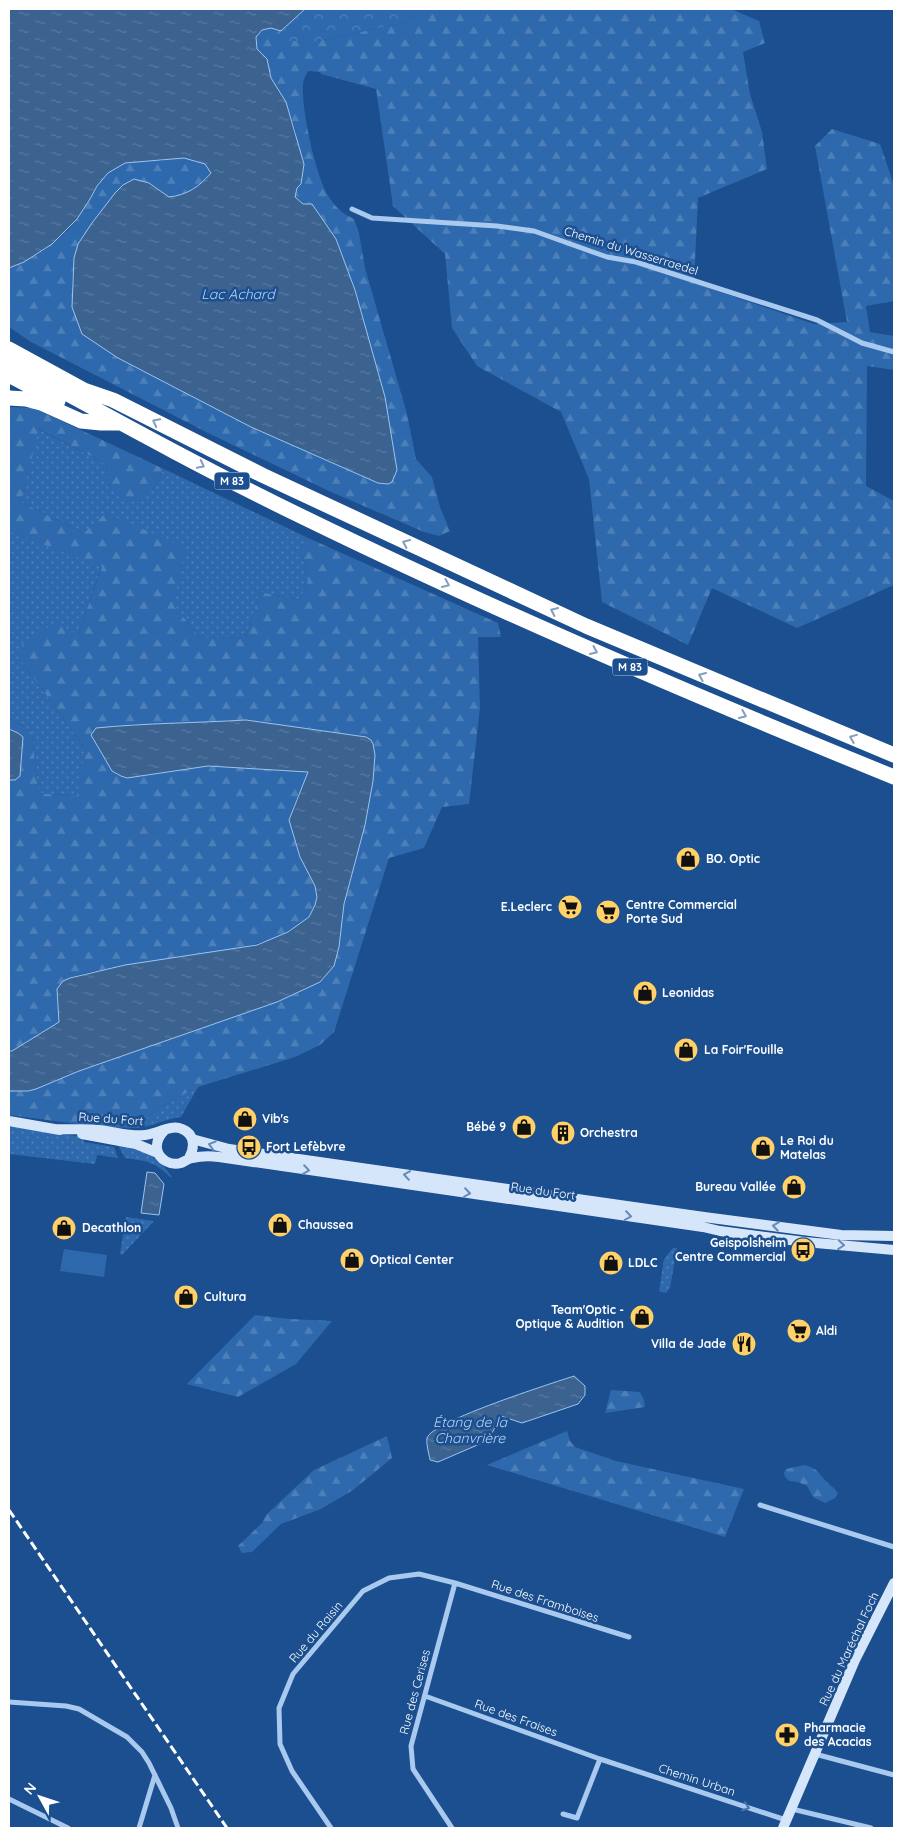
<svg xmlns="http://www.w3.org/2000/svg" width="903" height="1837" font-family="Quicksand,sans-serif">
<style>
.grass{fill:url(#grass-dots)}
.forest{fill:url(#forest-firs)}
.park{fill:url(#park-crowns)}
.pitch{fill:#2e69ad}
.water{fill:url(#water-ripples);stroke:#9cc4f0}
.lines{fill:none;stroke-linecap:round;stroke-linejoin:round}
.street{stroke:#a9c9ee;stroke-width:5}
.secondary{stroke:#d6e6fa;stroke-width:10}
.highway{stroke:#fff;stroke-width:15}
.rail{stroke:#fff;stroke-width:3;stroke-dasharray:9 4;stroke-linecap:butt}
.oneway{stroke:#829ec1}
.oneway2{stroke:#668bba}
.oneway3{stroke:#4674ac}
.labels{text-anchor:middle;stroke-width:5;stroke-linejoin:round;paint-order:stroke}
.shield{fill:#1b4f8f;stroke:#bbcadd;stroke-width:1}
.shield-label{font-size:11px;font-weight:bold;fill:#fff}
.street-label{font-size:12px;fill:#fff;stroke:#1b4f8f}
.poi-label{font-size:12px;font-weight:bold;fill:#fff;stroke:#1b4f8f;text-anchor:start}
.water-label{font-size:14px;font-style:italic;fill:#b5d3f5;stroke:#1b4f8f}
</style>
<defs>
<pattern id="grass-dots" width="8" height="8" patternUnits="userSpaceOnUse" patternTransform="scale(1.25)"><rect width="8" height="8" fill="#2e69ad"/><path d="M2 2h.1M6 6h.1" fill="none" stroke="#4d80b9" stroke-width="1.8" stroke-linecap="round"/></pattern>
<pattern id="forest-firs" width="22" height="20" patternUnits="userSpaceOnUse" patternTransform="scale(1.25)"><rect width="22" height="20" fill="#2e69ad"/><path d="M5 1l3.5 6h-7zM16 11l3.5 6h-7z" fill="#4d80b9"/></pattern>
<pattern id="park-crowns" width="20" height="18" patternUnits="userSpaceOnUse" patternTransform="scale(1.25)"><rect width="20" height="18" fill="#2e69ad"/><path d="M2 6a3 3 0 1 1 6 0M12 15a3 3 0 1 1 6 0" fill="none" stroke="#4d80b9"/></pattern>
<pattern id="water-ripples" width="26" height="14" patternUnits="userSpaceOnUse" patternTransform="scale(1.25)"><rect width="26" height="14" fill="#3c6290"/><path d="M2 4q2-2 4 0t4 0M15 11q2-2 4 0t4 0" fill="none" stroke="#597aa1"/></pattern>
</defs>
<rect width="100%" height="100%" fill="#1b4f8f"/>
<!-- grass -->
<path class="grass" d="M38,429L106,464L109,489L152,490L164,469L306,537L301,550L308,580L300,600L260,592L246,637L200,638L173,604L84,533L21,502Z
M9,531L102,566L78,634L18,656L85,749L78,796L38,793L32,732L16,722L9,719V615L11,611L9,610Z
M198,1087L181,1117C164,1119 151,1128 134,1128L162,1106Z
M9,1126L84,1137V1142L114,1147L118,1158L97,1155L95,1164L9,1154Z
M118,1145C145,1150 155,1153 172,1177H170C155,1161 145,1161 125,1158Z
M126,1217L154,1221L122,1255L120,1254Z
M673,1248H677L670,1288L666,1293L659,1291L664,1259Z"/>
<!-- forest -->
<path class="forest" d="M423,9H731L759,21L765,43L743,52L750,94L762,132L767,169L698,198L694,283L814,324L847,322L815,146L832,129L880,144L894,185V301L866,306L870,332L894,336V370L867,366L866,486L894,501V585L797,628L712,588L688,645L602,602L589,479L561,412L477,366L452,328L445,254L393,206L376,89L321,74L320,72L308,71C306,75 303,80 303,85C301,107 316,179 329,197C336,208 343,214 354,219L359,233L365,268L407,414L416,459L432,477L440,507L450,531L439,536L424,532L329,491L208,433L31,342L9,327V268C34,259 60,241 77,219C91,200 100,171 126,163C136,160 149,161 160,161C168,160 176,158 183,158C190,158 198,162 205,164L211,173C199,187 187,195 169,197L149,183L134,179L123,185L115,193L74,258L72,288L118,358L251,427L378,483L389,484L392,482L385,397L355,290L336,239L312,205L303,204L295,197L297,188L296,132L286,103L271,78L267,59L257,49L256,37L262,30L272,28L281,31L278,41H318L407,22Z
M9,407L34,408L164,469L152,490L130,503L109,489L106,464L39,429L21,502L84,533L106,513L186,548L173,604L200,638L246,637L260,592L300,600L308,580L301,550L306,537L498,623L501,637H478L480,708L469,804L442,807L424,848L389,858L334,1032L320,1045L295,1057L198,1087L162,1106L134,1128L101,1127L9,1115V1091H28L36,1089L79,1071L277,1002L339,947L344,904L365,825L373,781L366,737L247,720L156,725L137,724L94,729L116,774L127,778L208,766L309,772C305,781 290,810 291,818C291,828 297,849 301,858C307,872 321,889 316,904C296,961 125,958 72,977C66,979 61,985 57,989L59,1022L11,1052L9,1051V780H15L18,733L9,729V719L16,722L32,732L38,793L77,796L85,749L18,656L24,641L55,624L78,634L102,567L9,531Z
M255,1315L290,1319L332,1321L296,1364L238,1397L187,1384Z
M611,1390L640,1392L644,1400L645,1407L605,1413Z
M567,1431L570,1441L575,1447L616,1461L744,1489L725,1537L487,1465Z
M387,1436L392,1458L353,1490L321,1509L281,1524L252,1552L242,1553L238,1546L262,1523L267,1514L314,1470Z
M804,1465C819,1469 817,1472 827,1482C831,1487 835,1487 838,1494L835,1498L825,1503L813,1497L807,1486L798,1482L789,1481L785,1477L784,1473L786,1469Z"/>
<!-- park -->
<path class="park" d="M305,9H423L407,22L318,41H278L281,31Z"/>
<!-- pitch -->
<path class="pitch" d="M64,1249L107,1255L104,1277L60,1271Z"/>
<!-- water -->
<path class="water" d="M9,9H305L281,31L271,28L262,30L256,37L257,49L267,59L271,78L286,102L304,164L301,184L297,188L295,197L303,204H312L336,239L355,290L385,397L397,470L392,482L388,484L378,483L251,427L118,358L82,334L72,307L74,258L78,244L92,223L115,193L123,185L134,179L149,183L169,197C187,195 199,187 211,173L205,164L184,158L125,163L108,173L97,186L90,199L77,219L52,244L24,262L9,268Z
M246,720L366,737L371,740L373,744L375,755L373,781L365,825L344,904L339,947L334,966L320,982L277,1002L79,1071L36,1089L28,1091H9V1051H12L59,1022L57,989L63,981L70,978L125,965L257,945L288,932L309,917L315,905L317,897L315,886L300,857L289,820L308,772L208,766L127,778L121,776L112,771L91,735L96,728C146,723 196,723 246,720Z
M9,729L18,733L23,737L20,776L15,780H9Z
M147,1172L155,1173L164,1184L159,1215L141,1213Z
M574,1376L585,1386V1395L578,1404L522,1423L501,1416L492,1433L482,1443L438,1462L430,1460C429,1454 426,1444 427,1438C432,1421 553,1383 574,1376Z"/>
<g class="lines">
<!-- street -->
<path class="street" d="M352,209L372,218L497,226L534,231L607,257L636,262L817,320L862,343L894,352
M760,1505L894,1547
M425,1696L600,1759L786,1820
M9,1702L66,1706L79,1709L127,1737L142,1752L149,1763L171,1808L178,1828
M815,1754L894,1775
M9,1799L68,1828
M792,1809L871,1828
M563,1814L577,1818L600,1759
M139,1828L155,1775
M331,1828L292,1771L280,1744L279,1708L293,1674L363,1591L389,1578L419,1574L455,1583L629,1637
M452,1828L413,1769L411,1746L455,1583"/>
<!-- secondary -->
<path class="secondary" d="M9,1121L60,1130
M55,1129C69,1129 84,1129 98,1130C113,1131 130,1137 145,1135C157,1134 171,1124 182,1129C195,1134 195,1148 189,1158
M164,1131C159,1136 156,1141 157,1149C159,1160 171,1166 181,1163C185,1161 188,1159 192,1158C201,1156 210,1156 219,1157L703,1227L720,1231L805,1242L894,1250
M82,1134L136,1144L158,1153
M192,1139L229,1149L704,1217L841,1235L894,1236
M783,1828L855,1660L894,1583"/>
<!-- highway -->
<path class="highway" d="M9,349L84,390L113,400L262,475L586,626L894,755
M9,362C108,416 207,471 309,520C500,613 697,697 894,777
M9,375L58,401
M9,398L26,399L41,403L81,421L101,423H118"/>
<!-- rail -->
<path class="rail" d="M9,1510L227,1828"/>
</g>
<!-- one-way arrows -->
<defs><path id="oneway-chevron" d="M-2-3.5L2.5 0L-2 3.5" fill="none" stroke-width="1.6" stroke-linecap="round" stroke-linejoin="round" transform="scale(1.25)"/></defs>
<g class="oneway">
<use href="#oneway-chevron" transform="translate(156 422) rotate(-153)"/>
<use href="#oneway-chevron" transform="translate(201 465) rotate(27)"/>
<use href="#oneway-chevron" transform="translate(406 543) rotate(-155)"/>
<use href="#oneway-chevron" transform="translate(446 584) rotate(24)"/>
<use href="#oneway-chevron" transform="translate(554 611) rotate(-155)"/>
<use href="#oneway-chevron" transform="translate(594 651) rotate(24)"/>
<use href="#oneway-chevron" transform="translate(702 676) rotate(-157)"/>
<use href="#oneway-chevron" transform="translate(743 715) rotate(23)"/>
<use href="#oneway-chevron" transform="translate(853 738) rotate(-158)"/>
</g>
<g class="oneway2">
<use href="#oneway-chevron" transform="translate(212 1145) rotate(-164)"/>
<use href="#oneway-chevron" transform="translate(306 1170) rotate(8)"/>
<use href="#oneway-chevron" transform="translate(407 1175) rotate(-172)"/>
<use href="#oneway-chevron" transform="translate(467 1193) rotate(8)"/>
<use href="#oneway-chevron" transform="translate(628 1216) rotate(8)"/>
<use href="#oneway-chevron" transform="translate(776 1226) rotate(-172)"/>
<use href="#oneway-chevron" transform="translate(841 1245) rotate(5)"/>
</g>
<use class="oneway3" href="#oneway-chevron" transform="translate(746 1807) rotate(18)"/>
<!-- icons -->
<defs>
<symbol id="shop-disc" viewBox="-11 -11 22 22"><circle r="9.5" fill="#ffd166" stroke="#1b4f8f"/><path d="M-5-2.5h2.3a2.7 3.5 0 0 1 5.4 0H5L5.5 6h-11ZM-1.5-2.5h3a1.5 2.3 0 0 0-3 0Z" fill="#111"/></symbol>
<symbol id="supermarket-disc" viewBox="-11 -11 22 22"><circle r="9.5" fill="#ffd166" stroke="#1b4f8f"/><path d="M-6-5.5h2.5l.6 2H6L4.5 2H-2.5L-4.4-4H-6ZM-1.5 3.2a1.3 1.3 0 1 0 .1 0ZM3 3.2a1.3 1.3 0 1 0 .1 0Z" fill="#111"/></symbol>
<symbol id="building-disc" viewBox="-11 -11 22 22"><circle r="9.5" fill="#ffd166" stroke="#1b4f8f"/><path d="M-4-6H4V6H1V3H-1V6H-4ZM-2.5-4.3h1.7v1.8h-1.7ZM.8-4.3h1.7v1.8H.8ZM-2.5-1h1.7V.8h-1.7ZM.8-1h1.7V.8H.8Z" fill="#111"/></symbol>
<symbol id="bus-disc" viewBox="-11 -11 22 22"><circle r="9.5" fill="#ffd166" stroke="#1b4f8f"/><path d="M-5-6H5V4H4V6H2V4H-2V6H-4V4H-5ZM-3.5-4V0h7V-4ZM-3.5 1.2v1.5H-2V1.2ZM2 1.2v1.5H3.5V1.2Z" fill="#111"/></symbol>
<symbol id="restaurant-disc" viewBox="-11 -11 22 22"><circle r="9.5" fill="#ffd166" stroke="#1b4f8f"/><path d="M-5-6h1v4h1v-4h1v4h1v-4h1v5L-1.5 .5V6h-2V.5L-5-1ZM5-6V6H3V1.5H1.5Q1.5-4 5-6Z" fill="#111"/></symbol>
<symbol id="pharmacy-disc" viewBox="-11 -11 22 22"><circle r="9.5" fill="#ffd166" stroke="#1b4f8f"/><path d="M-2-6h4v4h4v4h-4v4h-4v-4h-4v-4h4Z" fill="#111"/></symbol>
</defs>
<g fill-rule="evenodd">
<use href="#shop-disc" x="674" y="845" width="28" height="28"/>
<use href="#supermarket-disc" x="556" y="893" width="28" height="28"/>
<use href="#supermarket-disc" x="594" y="898" width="28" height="28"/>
<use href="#shop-disc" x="631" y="979" width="28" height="28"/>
<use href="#shop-disc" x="672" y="1036" width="28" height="28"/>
<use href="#shop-disc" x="231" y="1105" width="28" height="28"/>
<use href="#shop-disc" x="510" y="1113" width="28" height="28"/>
<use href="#building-disc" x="549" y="1119" width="28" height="28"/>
<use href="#bus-disc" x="235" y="1133" width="28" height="28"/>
<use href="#shop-disc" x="749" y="1134" width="28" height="28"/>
<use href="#shop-disc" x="780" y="1173" width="28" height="28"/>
<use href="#shop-disc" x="266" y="1211" width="28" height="28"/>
<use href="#shop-disc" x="50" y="1214" width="28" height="28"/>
<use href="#bus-disc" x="789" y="1236" width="28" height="28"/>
<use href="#shop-disc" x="338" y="1246" width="28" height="28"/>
<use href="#shop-disc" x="597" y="1249" width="28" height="28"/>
<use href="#shop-disc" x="172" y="1283" width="28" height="28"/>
<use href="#shop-disc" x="628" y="1303" width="28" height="28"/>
<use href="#supermarket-disc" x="785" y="1317" width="28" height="28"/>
<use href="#restaurant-disc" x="730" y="1330" width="28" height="28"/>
<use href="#pharmacy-disc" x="773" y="1721" width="28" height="28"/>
</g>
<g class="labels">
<!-- shield labels -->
<g class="shield">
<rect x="214.5" y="472.5" width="35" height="17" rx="4"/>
<rect x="612.5" y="658.5" width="35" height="17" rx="4"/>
</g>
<g class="shield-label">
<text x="232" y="485">M 83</text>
<text x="630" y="671">M 83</text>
</g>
<!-- street labels -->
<g class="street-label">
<text transform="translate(631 251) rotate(17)" y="4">Chemin du Wasserraedel</text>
<text transform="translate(111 1119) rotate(4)" y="4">Rue du Fort</text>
<text transform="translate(543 1191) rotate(8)" y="4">Rue du Fort</text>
<text transform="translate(545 1601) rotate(18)" y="4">Rue des Framboises</text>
<text transform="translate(316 1632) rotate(-50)" y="4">Rue du Raisin</text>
<text transform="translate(849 1649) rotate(-65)" y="4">Rue du Maréchal Foch</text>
<text transform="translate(415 1692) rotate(-75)" y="4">Rue des Cerises</text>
<text transform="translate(516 1718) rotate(20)" y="4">Rue des Fraises</text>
<text transform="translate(697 1780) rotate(18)" y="4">Chemin Urban</text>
</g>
<!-- poi labels -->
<g class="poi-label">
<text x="706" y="863">BO. Optic</text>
<text x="626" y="909">Centre Commercial<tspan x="626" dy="14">Porte Sud</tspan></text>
<text x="552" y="911" text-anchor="end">E.Leclerc</text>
<text x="662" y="997">Leonidas</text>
<text x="704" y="1054">La Foir'Fouille</text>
<text x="262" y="1123">Vib's</text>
<text x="506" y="1131" text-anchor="end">Bébé 9</text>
<text x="580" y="1137">Orchestra</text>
<text x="780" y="1145">Le Roi du<tspan x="780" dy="14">Matelas</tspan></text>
<text x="266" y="1151">Fort Lefèbvre</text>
<text x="776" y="1191" text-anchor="end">Bureau Vallée</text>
<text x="298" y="1229">Chaussea</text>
<text x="82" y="1232">Decathlon</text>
<text x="786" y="1247" text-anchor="end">Geispolsheim<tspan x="786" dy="14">Centre Commercial</tspan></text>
<text x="370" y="1264">Optical Center</text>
<text x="628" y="1267">LDLC</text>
<text x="204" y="1301">Cultura</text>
<text x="624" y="1314" text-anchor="end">Team'Optic -<tspan x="624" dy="14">Optique &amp; Audition</tspan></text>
<text x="816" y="1335">Aldi</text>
<text x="726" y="1348" text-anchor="end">Villa de Jade</text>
<text x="804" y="1732">Pharmacie<tspan x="804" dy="14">des Acacias</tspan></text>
</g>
<!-- water labels -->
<g class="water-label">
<text x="238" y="299">Lac Achard</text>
<text x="470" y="1427">Étang de la<tspan x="470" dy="16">Chanvrière</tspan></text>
</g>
</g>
<!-- border -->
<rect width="903" height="1837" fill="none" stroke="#ffffff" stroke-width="20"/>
<!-- north arrow -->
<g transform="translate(40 1797) rotate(310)" stroke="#1b4f8f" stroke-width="4" paint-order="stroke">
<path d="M0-4L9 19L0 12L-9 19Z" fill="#ffffff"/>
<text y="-8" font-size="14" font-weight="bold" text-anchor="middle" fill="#ffffff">N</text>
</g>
</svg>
